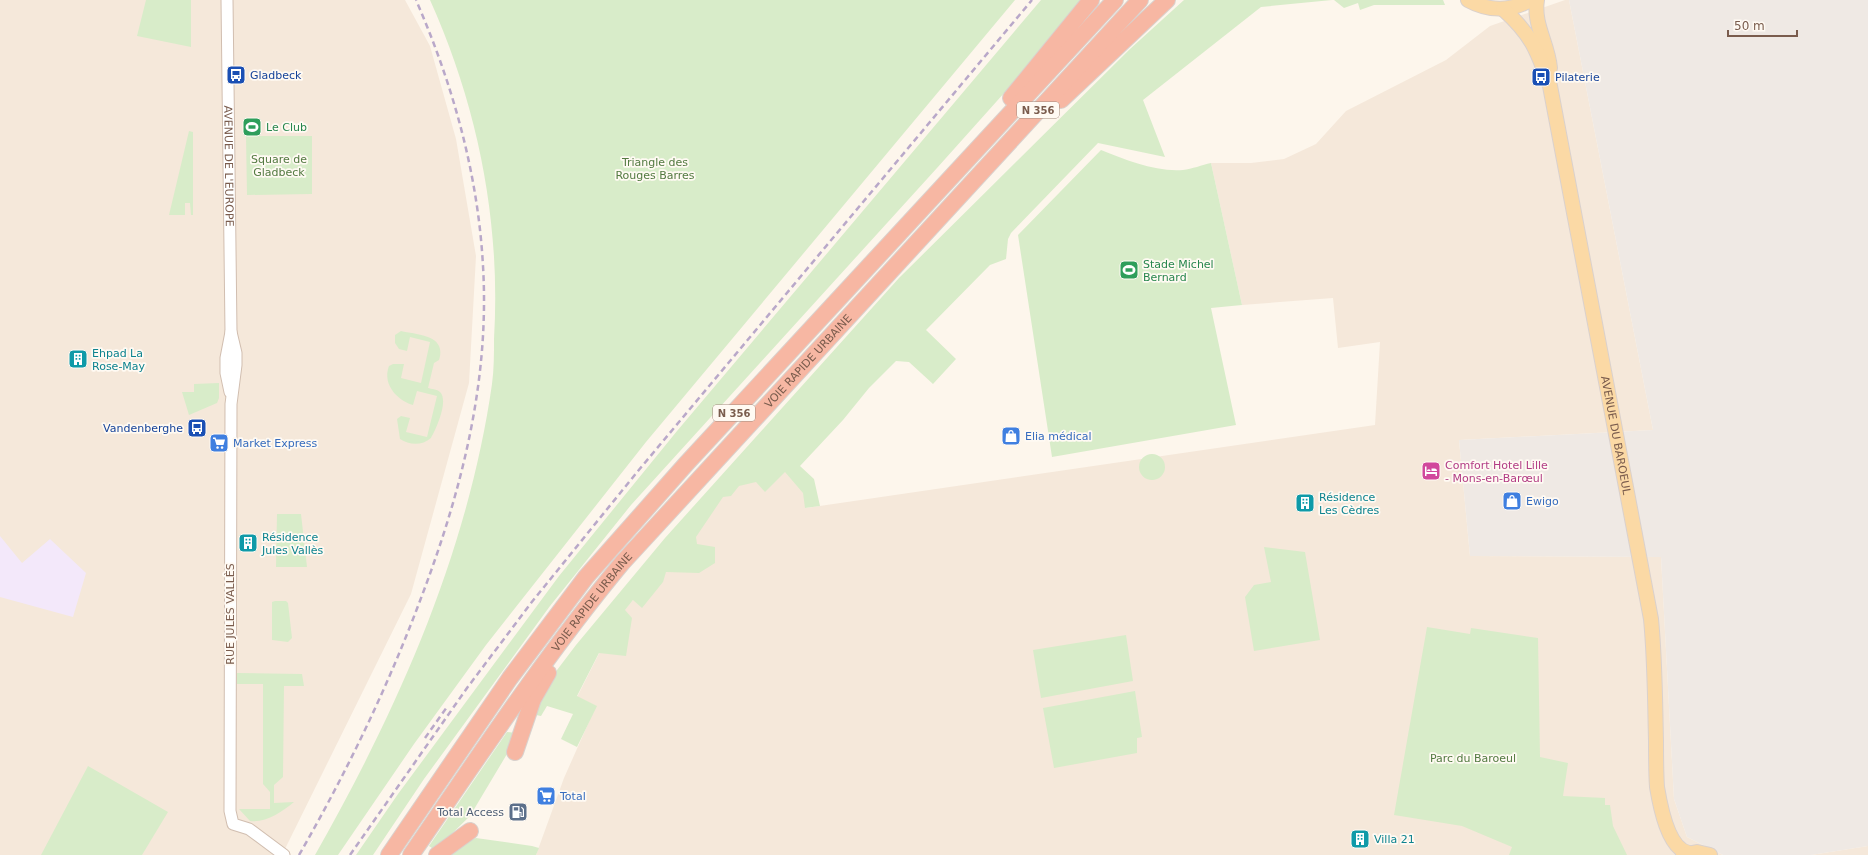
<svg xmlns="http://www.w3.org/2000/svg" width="1868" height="855" font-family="'DejaVu Sans',sans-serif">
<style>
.residential{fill:#f5e8da}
.industrial{fill:#efe9e4}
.education{fill:#f3e8fa}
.green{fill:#d8ecc9}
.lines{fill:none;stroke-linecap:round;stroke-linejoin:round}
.minor-casing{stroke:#d1beb0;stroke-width:13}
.major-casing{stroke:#dad1cd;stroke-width:16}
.highway-casing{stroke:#dad1cd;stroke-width:18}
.minor{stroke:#fff;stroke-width:11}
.major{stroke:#fbd9a5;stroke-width:14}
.highway{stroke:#f7b7a3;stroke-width:16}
.rail{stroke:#b9a8c9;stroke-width:2.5;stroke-dasharray:6 4;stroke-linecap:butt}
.labels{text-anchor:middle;stroke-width:3.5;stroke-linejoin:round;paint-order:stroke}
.shield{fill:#fffaf3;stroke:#a28b7f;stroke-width:1}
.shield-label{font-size:10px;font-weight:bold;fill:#7a5c4d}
.transit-label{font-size:11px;fill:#164399;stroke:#fffaf3;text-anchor:start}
.leisure-label{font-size:11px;fill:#27864d;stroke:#fffaf3;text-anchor:start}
.park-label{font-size:11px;fill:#537a41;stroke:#fffaf3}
.street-label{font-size:11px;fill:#7a5c4d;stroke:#fffaf3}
.culture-label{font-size:11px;fill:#0d838f;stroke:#fffaf3;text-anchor:start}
.shop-label{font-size:11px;fill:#366cbe;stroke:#fffaf3;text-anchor:start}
.hotel-label{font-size:11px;fill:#b23c85;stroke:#fffaf3;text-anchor:start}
.service-label{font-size:11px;fill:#4e5e75;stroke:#fffaf3;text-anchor:end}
</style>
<rect width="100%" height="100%" fill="#fdf6ec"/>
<!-- residential -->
<path class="residential" d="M0,0H405L430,46L456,139L476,256L469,383L411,594L282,855H0Z
M1565,0H1569L1653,430L1459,440L1470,556L1661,557L1674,799L1687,837L1723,855H536L564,778L596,706L577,697L615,622L724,488L791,467L801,478L806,508L1375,425L1380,342L1338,348L1333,298L1242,305L1211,163H1251L1284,159L1316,144L1346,111L1446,60L1490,26Z
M1868,846V855H1811Z"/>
<!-- industrial -->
<path class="industrial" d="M1569,0H1868V846L1811,855H1723L1687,837L1674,799L1661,557L1470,556L1459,440L1653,430Z"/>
<!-- education -->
<path class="education" d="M0,536L22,563L50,539L86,573L73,617L0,597Z"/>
<!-- green -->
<path class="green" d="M146,0H191V47L137,36Z
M430,0H1015L646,442L486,645L414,744L338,855H315C398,709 468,552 492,384C494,369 494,354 494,339C501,222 478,107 430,0Z
M1041,0H1083L1032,62L937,168L631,505L550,606L424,779L373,855H356L398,794L559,576L677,431Z
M1184,0H1332L1261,7L1143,100L1165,157L1098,143L1011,233L1008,239L1006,259L990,265L926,330L956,359L933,384L909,362L896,361L869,388L843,420L800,466L814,479L820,506L805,508L803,493L785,472L765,492L756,482L739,486L731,496L723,497L696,537L697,544L715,547V563L699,573L666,572L663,582L642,608L633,600L625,610L632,618L626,656L599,653L577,696L597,706L577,747L561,739L573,714L547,706L541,716L531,714L551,678L576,645L665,538L899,278L1130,49Z
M1334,0H1443L1445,5H1374L1360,10L1358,3L1344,8Z
M189,131L193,132V215H191L190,203H185V215H169Z
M246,136H312V194L247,195Z
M1101,150C1126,160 1155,172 1183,170C1192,169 1202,165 1211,163L1242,305L1211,308L1236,425L1052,457L1018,235Z
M401,331C418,335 447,335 439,360L434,363L428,388C431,389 437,389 440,392C449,401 436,429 431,438C422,446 409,445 400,439L397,419L401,416L410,418L406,432L427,437L437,396L417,391L413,405C397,400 382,384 389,366L393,364H404L401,378L421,383L430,342L410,337L407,351L399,349L395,343V335Z
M219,383V398L217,403L189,415L182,392H194V384Z
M1139 467a13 13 0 1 1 26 0a13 13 0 1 1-26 0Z
M277,514H301L307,567H276Z
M1264,547L1305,552L1320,640L1254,651L1245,597L1254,585L1271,582Z
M275,601H286L288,603L292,638L288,642L272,640V602Z
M1427,627L1470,634L1471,628L1538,638L1540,757L1568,763L1563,796L1605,798V805H1610L1613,826L1627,855H1509L1512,847L1462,826L1394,815Z
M1126,635L1133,681L1041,698L1033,650Z
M237,673L302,674L304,686H284L283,777L274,785V803L294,802C282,812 266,823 250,821L239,809H270V792L263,784V684H237Z
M1135,691L1142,737L1137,738V753L1054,768L1043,708Z
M507,732L516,733L507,754L470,816L435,850L429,846Z
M88,766L168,812L142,855H41Z
M476,838L532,846L539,848L536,855H444L464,843Z"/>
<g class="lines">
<defs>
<g id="minor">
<path id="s1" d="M227,0L231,332L226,358V373L230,392"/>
<path d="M231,332L236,353V365L231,404L230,811L233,824L249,829L284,855"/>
</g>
<g id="major">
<path d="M1468,0C1488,11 1510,12 1530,0"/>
<path d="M1537,0C1533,24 1548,44 1550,68"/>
<path id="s2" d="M1503,9C1532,35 1537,50 1550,86L1651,619C1655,660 1655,701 1656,741C1656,756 1656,772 1657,787C1660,805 1668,849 1689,853"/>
<path d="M1683,855L1697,852L1710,855"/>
</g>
<g id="highway">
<path d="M1011,98L1091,0"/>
<path d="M1061,100L1167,0"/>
<path d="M515,752L533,699L548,673"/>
<path d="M389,855L510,678L586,577L686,464L1115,0"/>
<path id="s3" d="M411,855C479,756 545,656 622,563L1140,0"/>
<path d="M437,855L470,831"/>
</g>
</defs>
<!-- minor casing -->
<use href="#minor" class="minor-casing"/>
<!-- major casing -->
<use href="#major" class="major-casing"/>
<!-- highway casing -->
<use href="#highway" class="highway-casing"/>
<!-- minor -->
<use href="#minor" class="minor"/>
<!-- major -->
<use href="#major" class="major"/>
<!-- highway -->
<use href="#highway" class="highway"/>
<!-- rail -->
<path class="rail" d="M425,738L447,707
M299,855C345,775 385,693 418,606C460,497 490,384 483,266C478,174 453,85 416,0
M350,855L467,688L531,603L638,471L1032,0"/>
</g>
<!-- icons -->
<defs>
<symbol id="bus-square" viewBox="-11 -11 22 22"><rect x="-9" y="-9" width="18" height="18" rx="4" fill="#1a4fb4" stroke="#fffaf3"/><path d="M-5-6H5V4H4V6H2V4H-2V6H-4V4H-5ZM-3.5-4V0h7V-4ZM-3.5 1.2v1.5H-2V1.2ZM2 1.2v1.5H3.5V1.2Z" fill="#fff"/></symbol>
<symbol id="stadium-square" viewBox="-11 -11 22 22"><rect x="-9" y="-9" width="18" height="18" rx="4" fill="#2e9e5b" stroke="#fffaf3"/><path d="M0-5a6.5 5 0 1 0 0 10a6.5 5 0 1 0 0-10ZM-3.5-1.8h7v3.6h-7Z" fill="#fff"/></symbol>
<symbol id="building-square" viewBox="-11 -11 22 22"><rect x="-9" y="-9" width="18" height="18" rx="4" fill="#0f9aa8" stroke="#fffaf3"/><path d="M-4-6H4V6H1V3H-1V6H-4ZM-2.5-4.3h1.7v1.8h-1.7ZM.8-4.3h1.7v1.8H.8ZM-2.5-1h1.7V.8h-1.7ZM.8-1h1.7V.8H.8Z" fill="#fff"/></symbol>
<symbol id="shop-square" viewBox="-11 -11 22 22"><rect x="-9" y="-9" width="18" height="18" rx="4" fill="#3f7fe0" stroke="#fffaf3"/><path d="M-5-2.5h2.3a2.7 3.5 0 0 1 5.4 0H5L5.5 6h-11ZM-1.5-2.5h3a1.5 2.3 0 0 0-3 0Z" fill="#fff"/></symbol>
<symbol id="supermarket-square" viewBox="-11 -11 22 22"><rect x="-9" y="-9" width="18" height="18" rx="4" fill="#3f7fe0" stroke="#fffaf3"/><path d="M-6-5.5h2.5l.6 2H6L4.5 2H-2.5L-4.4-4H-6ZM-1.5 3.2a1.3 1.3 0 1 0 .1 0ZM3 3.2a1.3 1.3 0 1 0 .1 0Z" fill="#fff"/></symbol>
<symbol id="hotel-square" viewBox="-11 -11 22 22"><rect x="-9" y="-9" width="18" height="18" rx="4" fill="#d1479c" stroke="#fffaf3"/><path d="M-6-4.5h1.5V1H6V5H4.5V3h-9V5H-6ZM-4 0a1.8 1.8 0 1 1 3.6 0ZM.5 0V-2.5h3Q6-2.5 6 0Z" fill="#fff"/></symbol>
<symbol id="fuel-square" viewBox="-11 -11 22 22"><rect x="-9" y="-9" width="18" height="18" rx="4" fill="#5c6f8a" stroke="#fffaf3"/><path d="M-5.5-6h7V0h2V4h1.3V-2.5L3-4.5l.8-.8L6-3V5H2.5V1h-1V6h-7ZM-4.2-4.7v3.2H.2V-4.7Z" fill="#fff"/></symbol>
</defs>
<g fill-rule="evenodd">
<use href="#bus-square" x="225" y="64" width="22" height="22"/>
<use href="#bus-square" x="1530" y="66" width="22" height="22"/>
<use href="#stadium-square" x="241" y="116" width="22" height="22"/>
<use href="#stadium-square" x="1118" y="259" width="22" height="22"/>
<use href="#building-square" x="67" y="348" width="22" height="22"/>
<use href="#bus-square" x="186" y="417" width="22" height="22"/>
<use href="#shop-square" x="1000" y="425" width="22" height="22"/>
<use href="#supermarket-square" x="208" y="432" width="22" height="22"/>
<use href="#hotel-square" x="1420" y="460" width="22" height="22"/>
<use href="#shop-square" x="1501" y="490" width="22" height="22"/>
<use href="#building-square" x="1294" y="492" width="22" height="22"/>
<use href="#building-square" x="237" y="532" width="22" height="22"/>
<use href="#supermarket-square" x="535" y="785" width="22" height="22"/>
<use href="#fuel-square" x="507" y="801" width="22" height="22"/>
<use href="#building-square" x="1349" y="828" width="22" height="22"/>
</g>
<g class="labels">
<!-- shield labels -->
<g class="shield">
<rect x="1017" y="102" width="42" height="16" rx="3"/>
<rect x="713" y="405" width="42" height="16" rx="3"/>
</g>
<g class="shield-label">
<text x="1038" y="114">N 356</text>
<text x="734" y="417">N 356</text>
</g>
<!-- transit labels -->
<g class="transit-label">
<text x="250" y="79">Gladbeck</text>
<text x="1555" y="81">Pilaterie</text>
<text x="183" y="432" text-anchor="end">Vandenberghe</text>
</g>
<!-- leisure labels -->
<g class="leisure-label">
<text x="266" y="131">Le Club</text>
<text x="1143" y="268">Stade Michel<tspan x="1143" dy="13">Bernard</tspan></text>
</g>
<!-- park labels -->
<g class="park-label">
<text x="279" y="163">Square de<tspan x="279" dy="13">Gladbeck</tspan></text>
<text x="655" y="166">Triangle des<tspan x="655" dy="13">Rouges Barres</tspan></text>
<text x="1473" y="762">Parc du Baroeul</text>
</g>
<!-- street labels -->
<g class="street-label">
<text dy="4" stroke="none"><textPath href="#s1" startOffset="166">AVENUE DE L'EUROPE</textPath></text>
<text dy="4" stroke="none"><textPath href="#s3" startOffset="635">VOIE RAPIDE URBAINE</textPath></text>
<text dy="4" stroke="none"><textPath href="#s2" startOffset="447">AVENUE DU BAROEUL</textPath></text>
<text dy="4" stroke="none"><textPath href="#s3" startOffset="311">VOIE RAPIDE URBAINE</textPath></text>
<text transform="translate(230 614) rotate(-90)" y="4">RUE JULES VALLÈS</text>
</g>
<!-- culture labels -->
<g class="culture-label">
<text x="92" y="357">Ehpad La<tspan x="92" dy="13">Rose-May</tspan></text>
<text x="1319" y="501">Résidence<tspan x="1319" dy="13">Les Cèdres</tspan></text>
<text x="262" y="541">Résidence<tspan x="262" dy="13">Jules Vallès</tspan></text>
<text x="1374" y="843">Villa 21</text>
</g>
<!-- shop labels -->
<g class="shop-label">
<text x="1025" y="440">Elia médical</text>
<text x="233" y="447">Market Express</text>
<text x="1526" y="505">Ewigo</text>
<text x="560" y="800">Total</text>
</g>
<!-- hotel labels -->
<g class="hotel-label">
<text x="1445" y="469">Comfort Hotel Lille<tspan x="1445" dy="13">- Mons-en-Barœul</tspan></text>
</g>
<!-- service labels -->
<g class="service-label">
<text x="504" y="816">Total Access</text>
</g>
</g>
<!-- scale -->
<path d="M1728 30v6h69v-6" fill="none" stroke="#7a5c4d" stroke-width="2"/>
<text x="1734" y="30" font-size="12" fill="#7a5c4d" stroke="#fffaf3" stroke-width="3" paint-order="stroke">50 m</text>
</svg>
